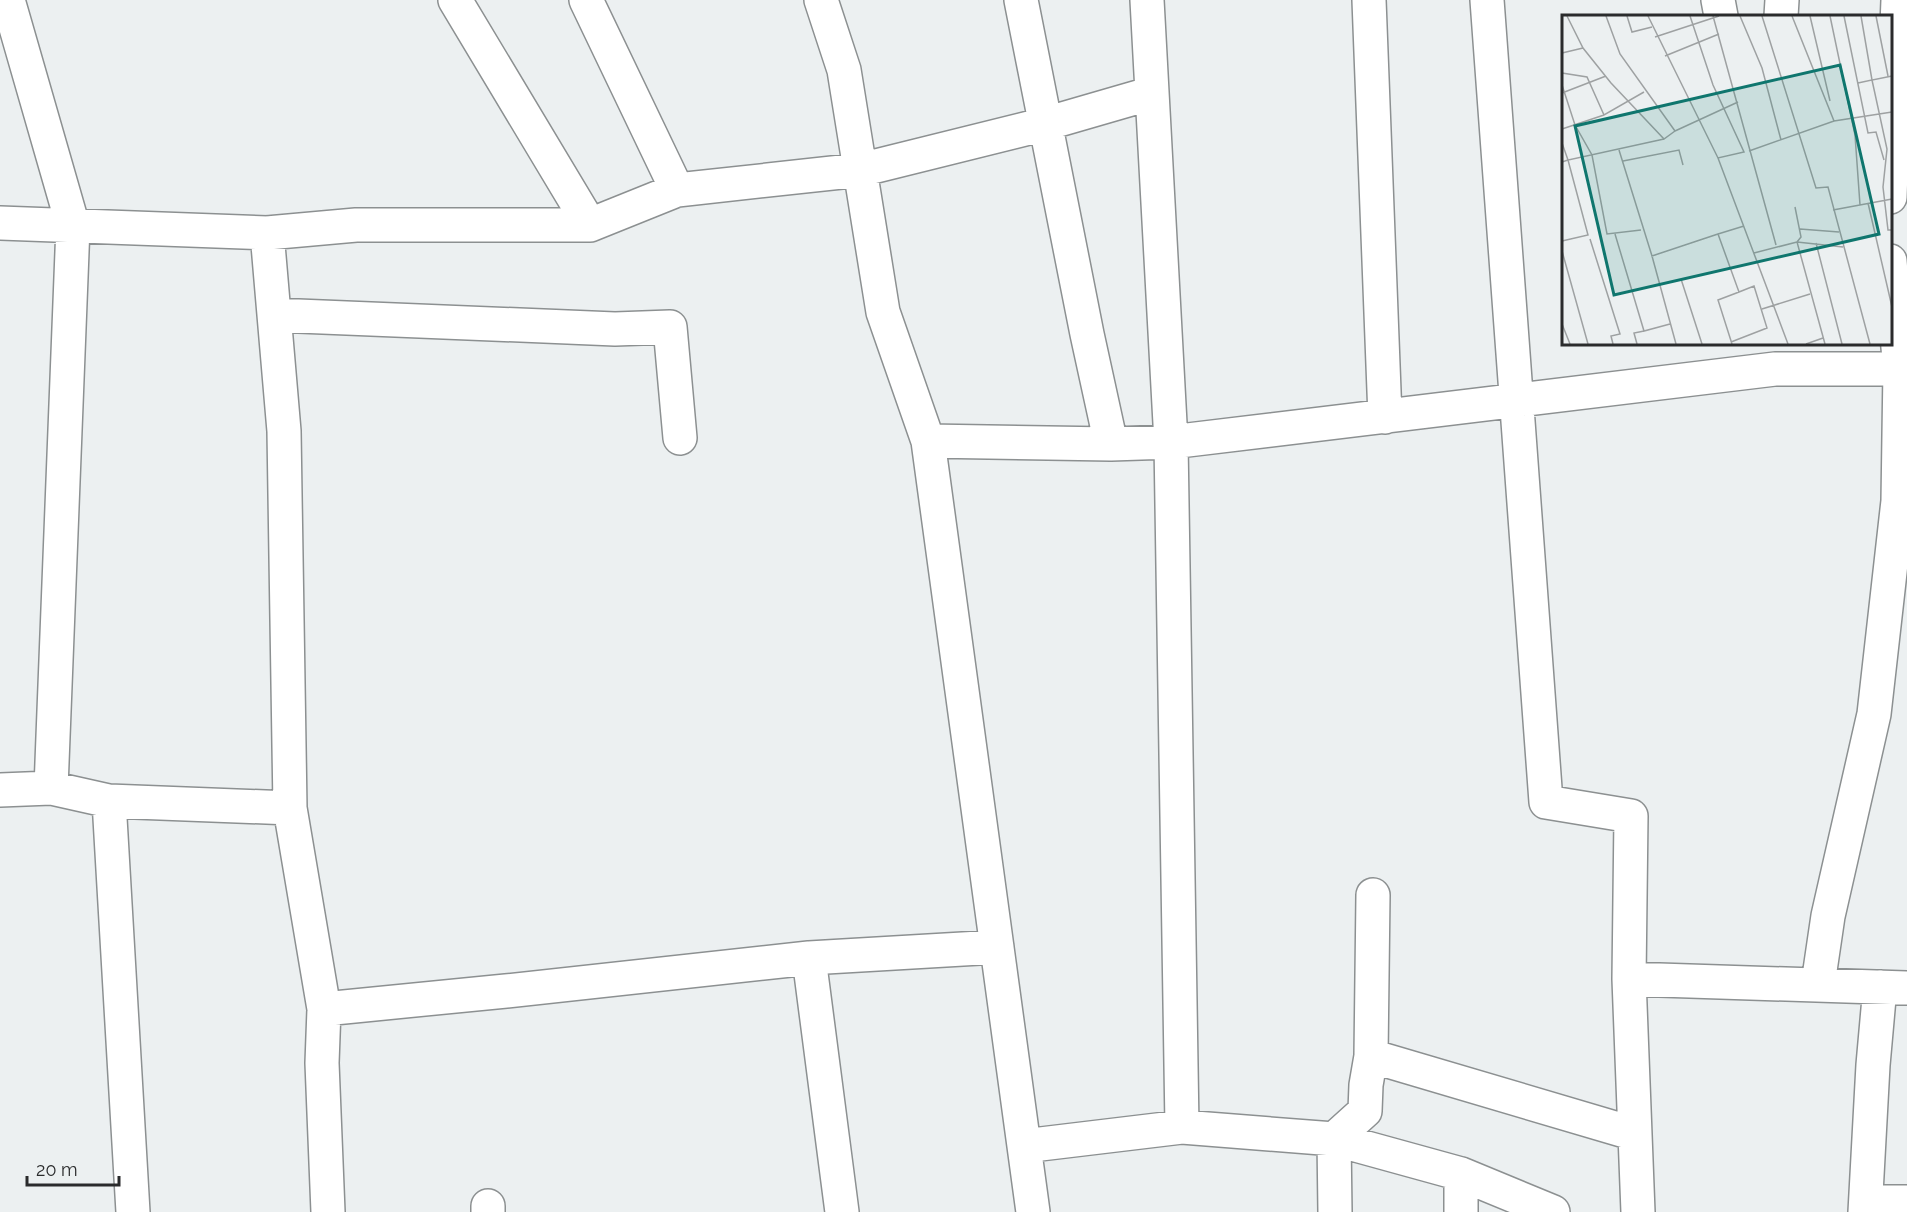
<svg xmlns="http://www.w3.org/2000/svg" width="1907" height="1212" font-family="Raleway,sans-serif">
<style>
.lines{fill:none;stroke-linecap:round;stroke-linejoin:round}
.minor-casing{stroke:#8c9091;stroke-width:36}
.minor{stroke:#fff;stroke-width:33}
.inset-road{fill:none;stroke:#9ea1a2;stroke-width:1.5}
.view{fill:#0f766e;fill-opacity:0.15;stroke:#0f766e;stroke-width:3}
.inset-edge{fill:none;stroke:#2a2b2c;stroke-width:3}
</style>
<rect width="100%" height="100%" fill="#ecf0f1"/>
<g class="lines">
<defs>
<path id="minor" d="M8,0L73,226L51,788L109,801L290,808
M455,0L590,225L677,190
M586,0L677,190L860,170L1045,124L1152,93
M821,0L844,70L883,312L928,441L1111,444L1087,334L1021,0
M1147,0L1171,442L1182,1127
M1369,0L1385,417
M1487,0L1546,802L1631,816L1629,979L1638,1212
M1718,0L1721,16
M1781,16L1782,0
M1890,197L1898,0
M0,223L267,233L356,225H590
M267,233L284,431L290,808L324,1009L506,991L809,958L842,1212
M274,315L615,329L670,327L680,438
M928,441L1033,1212
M1111,444L1171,442L1775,369H1907
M0,790L51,788
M109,801L133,1212
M809,958L997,947
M1629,979L1907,988
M1818,984L1828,916L1874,714L1898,501L1900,369L1890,261
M324,1009L322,1063L328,1212
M1371,1056L1635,1134
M1024,1146L1182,1127L1334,1139L1461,1174L1553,1212
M1461,1174V1212
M1866,1202H1907
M488,1206V1212
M1335,1212L1334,1139L1365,1111L1366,1085L1371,1056L1373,895
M1865,1212L1873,1065L1880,987"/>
</defs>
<!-- minor casing -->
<use href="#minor" class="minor-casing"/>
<!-- minor -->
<use href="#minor" class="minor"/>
</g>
<!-- overview -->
<g transform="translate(1562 15)">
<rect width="330" height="330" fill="#ecf0f1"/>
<path class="inset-road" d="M5,1L21,33L49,68L102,124L113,116M44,1L58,39L113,116L176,87M65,1L70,17L90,12M86,1L156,143L182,137L151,70L128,1M151,1L214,230M178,1L200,53L219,125M200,1L254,173L266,172L308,329M230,1L272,106M248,1L268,86M268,1L293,120L298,190M282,1L306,118L314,117L322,145M314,1L326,61M93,22L157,1M0,38L21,33M103,41L157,19M0,58L25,62L42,100L82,77M330,61L310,65L325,134L321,172L326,215H330M296,68L310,65L299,1M0,70L13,110L30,140L45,219L79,215M0,78L44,61M0,114L42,100M0,128L6,145L0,147M57,135L90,241L156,219L177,277L156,285L170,329M187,136L272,106L330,97M156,143L226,329M61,146L117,135L121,150M306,188L330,292M233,192L239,222L235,227L263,329M271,195L330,184M238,214L277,217M53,219L82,316L108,309M156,219L182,211M28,224L58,319L49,321L51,329M0,226L26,220L6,145L102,124M254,228L280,329M0,236L26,329M192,238L235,227L281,232M90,241L114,329M119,264L140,329M200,294L248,279M0,309L8,329M169,327L205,313L192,271L177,277M75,329L72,318L82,316M244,329L261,323"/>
<path class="view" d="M278,50L317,219L52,280L13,111Z"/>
<rect width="330" height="330" class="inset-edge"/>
</g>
<!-- scale -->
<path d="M27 1176v9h92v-9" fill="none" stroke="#2a2b2c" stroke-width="3"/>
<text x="36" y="1176" font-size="18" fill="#2a2b2c" stroke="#ecf0f1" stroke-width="4.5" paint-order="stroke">20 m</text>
</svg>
